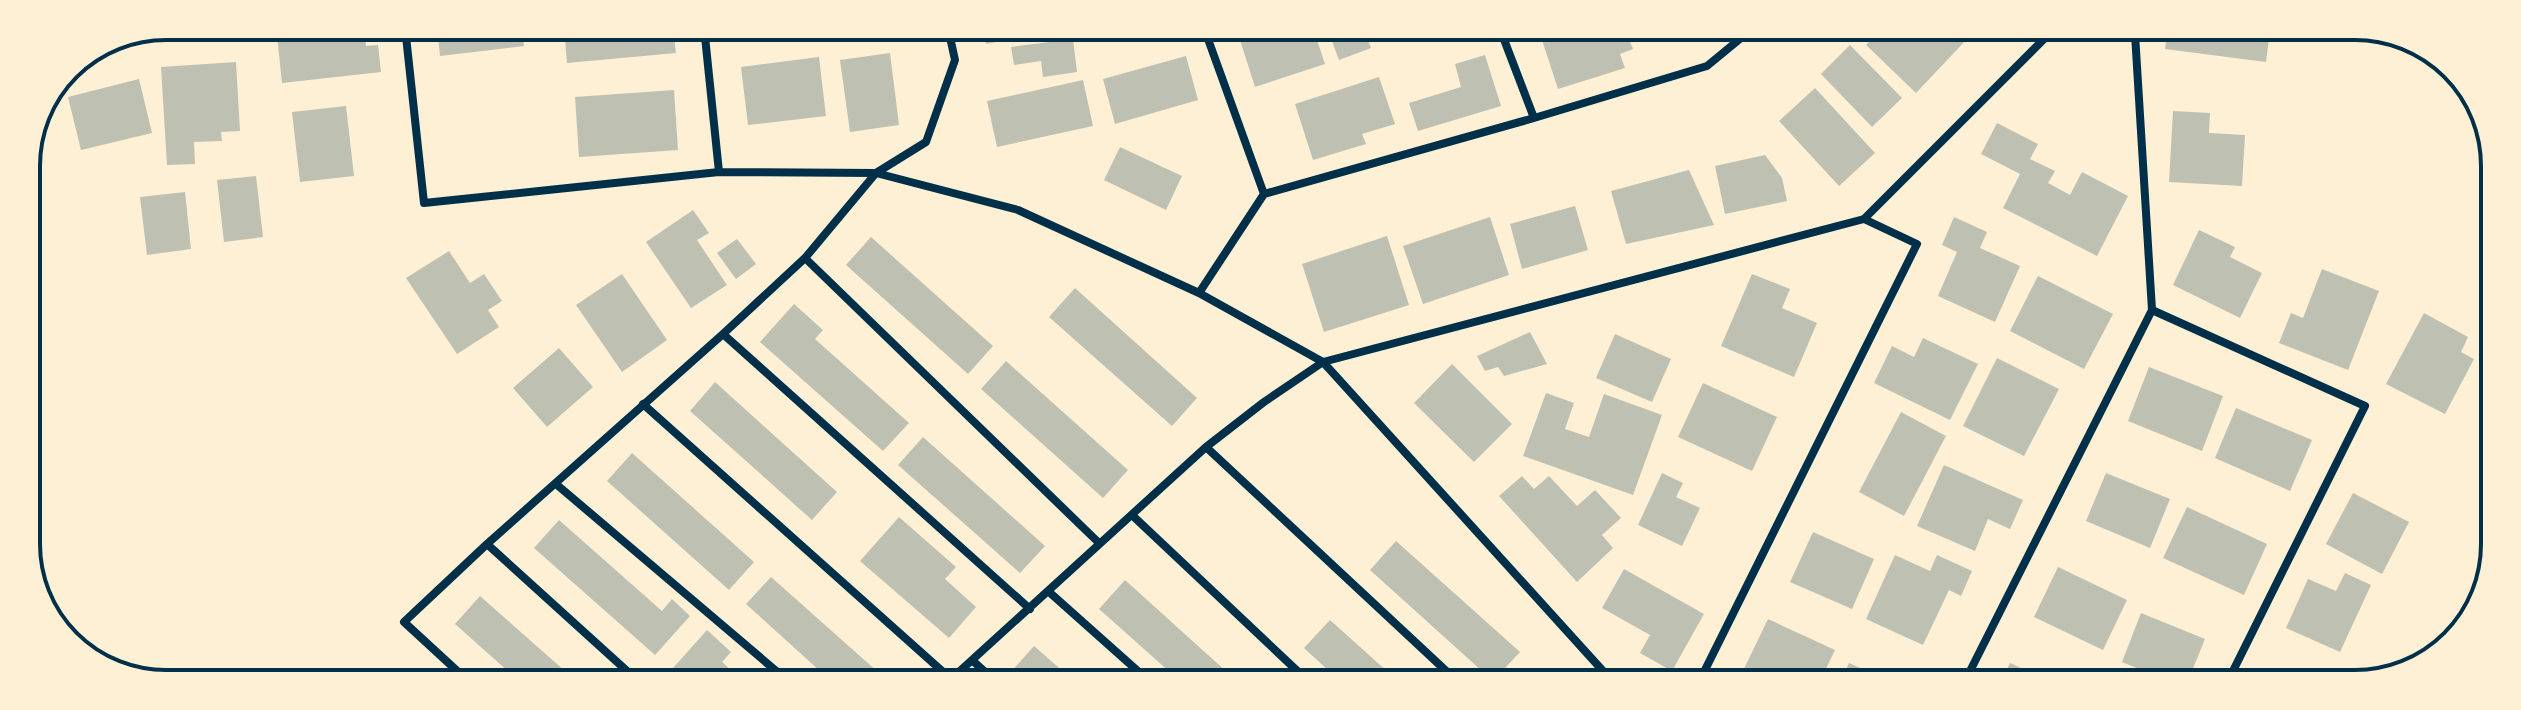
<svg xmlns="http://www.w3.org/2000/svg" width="2521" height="710" font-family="Commissioner,sans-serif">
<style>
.building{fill:#bec0b2}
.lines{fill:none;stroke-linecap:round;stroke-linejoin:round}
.minor{stroke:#003049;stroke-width:8}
.rim{fill:none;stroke:#003049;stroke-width:4}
</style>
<rect width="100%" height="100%" fill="#fdf0d5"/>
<!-- building -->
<path class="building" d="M276,26H364L366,46L378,45L381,72L282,83Z
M437,27H522L524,46L440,56Z
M564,27H673L676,53L567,63Z
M983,28H1067V29L986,44Z
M1263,28H1313L1325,64L1255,87L1239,37Z
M1327,28L1364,29L1371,48L1339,60Z
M1414,29H1439L1417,37Z
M1567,29H1625L1633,49L1620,54L1625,68L1558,89L1541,37Z
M1880,30H1962L1969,37L1916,93L1866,45Z
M2167,30H2270L2266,62L2165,49Z
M1073,39L1077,72L1043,77L1041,61L1014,65L1011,47Z
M1850,45L1902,98L1872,127L1821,74Z
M890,53L899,125L850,132L840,60Z
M1485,55L1501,106L1418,131L1409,103L1461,87L1455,64Z
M1186,56L1198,100L1115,124L1103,79Z
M819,57L826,116L748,125L741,67Z
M236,62L240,131L221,132L222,141L194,142L195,164L167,165L161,67Z
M1379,77L1395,124L1362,134L1366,144L1313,160L1295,104Z
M139,79L152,133L81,150L68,97Z
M1083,80L1093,126L997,147L987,101Z
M1815,88L1875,153L1839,186L1779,121Z
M674,90L678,150L579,157L575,97Z
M346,106L354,176L300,182L292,112Z
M2173,111L2210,113L2209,133L2245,135L2242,186L2169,182Z
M1997,123L2038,144L2030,159L2055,171L2048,183L2070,195L2082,172L2128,196L2097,256L2003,208L2020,174L1981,154Z
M1120,147L1182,176L1166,210L1104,180Z
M1765,155L1782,178L1787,201L1725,214L1715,166Z
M1689,170L1714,225L1626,244L1611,191Z
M256,176L263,237L224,242L217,180Z
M185,192L191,249L147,255L140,197Z
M1575,206L1588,250L1522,269L1510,224Z
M693,210L709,233L697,240L727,285L691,308L646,242Z
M1490,217L1509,275L1423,304L1403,246Z
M1954,217L1987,232L1980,248L2020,266L1995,322L1938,296L1957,252L1942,245Z
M2199,230L2235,247L2230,257L2262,273L2240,318L2173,285Z
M1387,236L1409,305L1324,332L1302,264Z
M871,237L993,346L968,374L846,265Z
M737,239L756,264L736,279L717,253Z
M449,251L470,283L484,274L502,301L488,310L499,327L457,354L406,278Z
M2322,269L2379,291L2348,370L2279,343L2291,313L2303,318Z
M622,274L667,340L622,372L576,305Z
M1752,274L1790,289L1782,308L1817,323L1794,377L1721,346Z
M2038,276L2113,314L2084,369L2010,331Z
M1075,288L1197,398L1172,426L1049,317Z
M794,304L823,330L815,339L909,423L883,451L760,342Z
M2424,313L2468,337L2461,352L2474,359L2445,414L2386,384Z
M1530,332L1547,364L1504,376L1498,367L1485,371L1477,356Z
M1615,334L1671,359L1652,402L1596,378Z
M1923,338L1978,364L1950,420L1874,383L1892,346L1914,357Z
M559,348L593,387L547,427L513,388Z
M1997,358L2059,389L2024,456L1963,426Z
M1006,361L1128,470L1103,498L981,389Z
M1452,364L1512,424L1474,462L1414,403Z
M2149,367L2223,396L2202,451L2128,421Z
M715,382L837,492L812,520L690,411Z
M1703,383L1777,417L1752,471L1678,437Z
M1546,393L1574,403L1565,429L1589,437L1604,394L1662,415L1633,495L1523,456Z
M2236,408L2312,440L2290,491L2215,458Z
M1901,412L1946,436L1904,516L1859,492Z
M923,437L1045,546L1020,573L898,465Z
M632,453L754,562L729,590L607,481Z
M1944,465L2023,500L2010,529L1988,519L1975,551L1917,526Z
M1662,473L1683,483L1676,497L1700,508L1682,546L1638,525Z
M2106,473L2170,499L2150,548L2086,521Z
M1522,476L1534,489L1549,476L1577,506L1595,490L1621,518L1602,535L1613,548L1577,582L1499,496Z
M2353,493L2409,522L2382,574L2326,544Z
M2187,507L2267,544L2244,595L2163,558Z
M899,517L956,567L945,579L976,607L949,638L860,561Z
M559,520L662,611L672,599L690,616L655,655L534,548Z
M1813,532L1874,559L1852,609L1790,582Z
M1396,541L1520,652L1493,681L1370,570Z
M1895,555L1930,571L1937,555L1972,571L1961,596L1949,590L1923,645L1866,619Z
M2058,567L2127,600L2103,650L2034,617Z
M1624,569L1704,614L1672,671L1640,653L1650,635L1602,608Z
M2345,573L2371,585L2340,652L2286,628L2308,579L2336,591Z
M771,577L888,681H831L746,604Z
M1125,580L1238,682L1180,681L1099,609Z
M480,596L575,680H518L455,624Z
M2141,613L2205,639L2187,683H2174L2122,662Z
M1768,619L1835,650L1819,683H1756L1741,675Z
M1330,620L1399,682H1341L1304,648Z
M707,630L731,652L722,662L743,681L687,680L673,668Z
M1034,646L1074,681H1018L1009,674Z
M1849,663L1893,683H1840Z
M2010,663L2054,683H2001Z"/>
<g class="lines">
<!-- minor -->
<path class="minor" d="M405,27L424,203L719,172L876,173L1018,210L1199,293L1323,362L1613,682
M704,27L719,172
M1204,28L1264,194
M1500,29L1534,118
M2133,30L2135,34L2152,310
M805,258L1099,543
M1199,293L1264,194L1534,118L1707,66L1752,29
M723,334L1030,609
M643,404L951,679
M1206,447L1458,682
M556,484L788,681
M1133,516L1309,682
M487,544L637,680
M1048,591L1149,681
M973,661L995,681
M467,680L404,622L487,544L723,334L805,258L876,173L926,142L955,60L948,28
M949,681L1206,447L1264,402L1323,362L1864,219L2053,30
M1699,682L1917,244L1864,219
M1964,683L2152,310L2365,406L2227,683"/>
</g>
<!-- crop -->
<path d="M0 0H2521V710H0ZM166 40H2355A126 126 0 0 1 2481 166V544A126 126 0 0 1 2355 670H166A126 126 0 0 1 40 544V166A126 126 0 0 1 166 40Z" fill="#fdf0d5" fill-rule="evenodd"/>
<path class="rim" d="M166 40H2355A126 126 0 0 1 2481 166V544A126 126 0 0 1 2355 670H166A126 126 0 0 1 40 544V166A126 126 0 0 1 166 40Z"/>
</svg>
